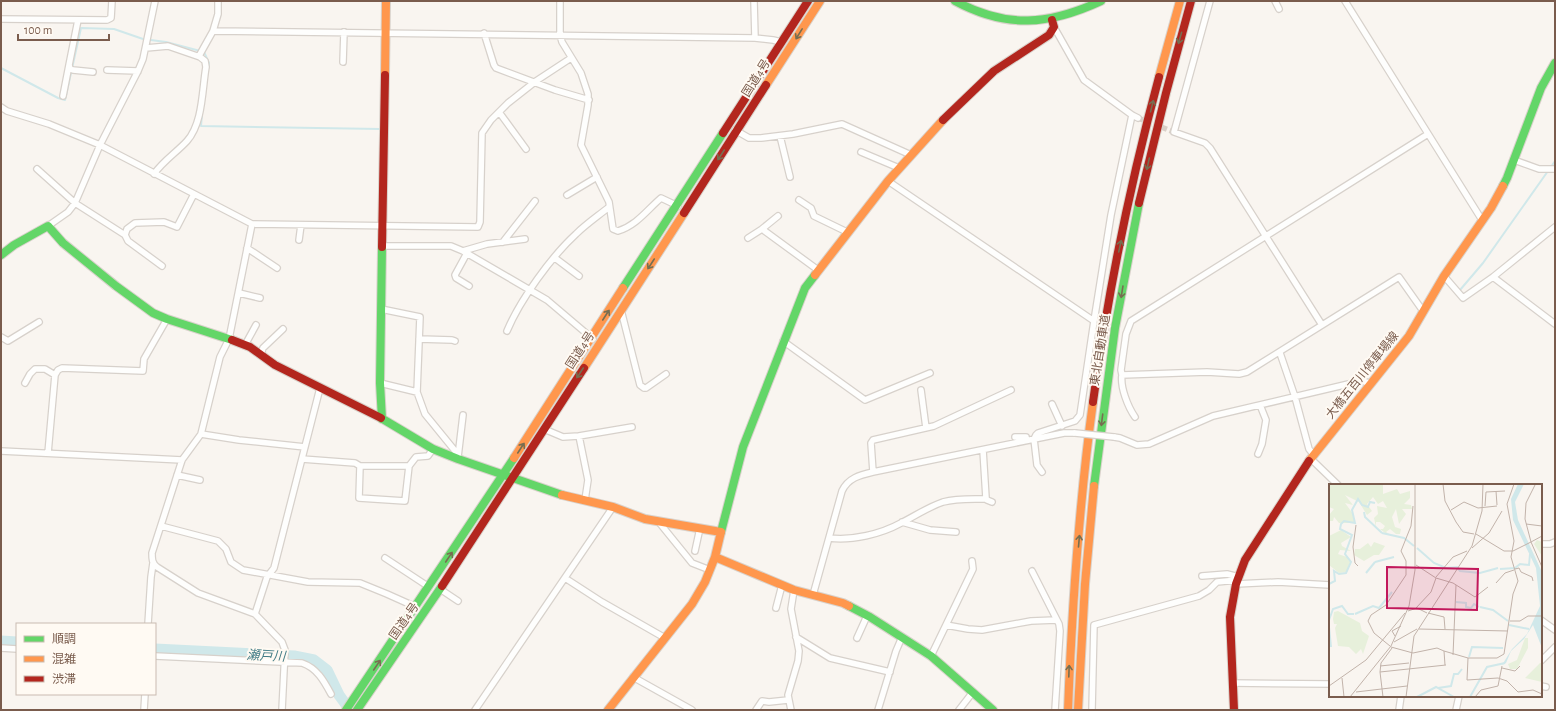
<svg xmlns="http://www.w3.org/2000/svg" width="1556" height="711" font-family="'Alegreya Sans','Noto Sans JP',sans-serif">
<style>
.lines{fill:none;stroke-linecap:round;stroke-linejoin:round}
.stream{stroke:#d0e8ea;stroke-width:2}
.river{stroke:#d0e8ea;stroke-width:11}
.street-tunnel{stroke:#d9cfc7;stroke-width:5.5;stroke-dasharray:5.5 3;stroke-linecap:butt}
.street-casing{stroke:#d7d1cb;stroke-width:8}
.fast-casing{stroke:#d9d2cb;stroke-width:10}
.slow-casing{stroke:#d9d2cb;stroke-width:10}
.jam-casing{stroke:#d9d2cb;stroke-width:10}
.street{stroke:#fefefd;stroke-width:5.5}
.fast{stroke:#63d668;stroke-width:8}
.slow{stroke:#ff974d;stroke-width:8}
.jam{stroke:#b3261e;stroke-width:8}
.street-bridge-casing{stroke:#d7d1cb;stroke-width:8;stroke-linecap:butt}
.street-bridge{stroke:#fefefd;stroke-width:5.5}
.oneway{stroke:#776e51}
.labels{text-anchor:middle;stroke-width:4;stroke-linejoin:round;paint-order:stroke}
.street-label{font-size:12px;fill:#7a5c4d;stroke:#fffaf3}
.water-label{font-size:13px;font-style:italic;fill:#437c86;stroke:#fffaf3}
.inset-river{fill:none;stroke:#d0e8ea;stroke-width:2}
.inset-road{fill:none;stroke:#c2b3aa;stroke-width:1}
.view{fill:#c2185b;fill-opacity:0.15;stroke:#c2185b;stroke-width:2}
.inset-edge{fill:none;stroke:#7a5c4d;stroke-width:2}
</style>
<rect width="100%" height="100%" fill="#f9f5f0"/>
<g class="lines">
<!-- stream -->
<path class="stream" d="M1,68L58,98L65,100L81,28L114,29L143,39L166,42L204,52L209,63L208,69
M202,115L201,126L380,129
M1551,167L1555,161
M1460,290L1483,263L1548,171"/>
<!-- river -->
<path class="river" d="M1,641L17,642
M155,649L294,656L314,660L327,670L339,695L350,710"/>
<!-- street-tunnel -->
<path class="street-tunnel" d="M1138,118L1174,132"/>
<defs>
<path id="street" d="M218,1V14L213,31L755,38L773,40L781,42
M560,1V35L562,42L581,73L588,94V105L581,145L609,202L613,229L618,231C637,225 647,210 661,198L678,206
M754,1L755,38
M1210,1L1174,132L1205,143L1210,148L1322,325
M1275,1L1279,9
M1345,1L1482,220
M1,19L107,20L111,18L112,1
M78,20L69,65L70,69L73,70L93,72
M1054,27L1084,80L1132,115L1138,118
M484,33L494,65L496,68L555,90L589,100
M146,48L168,46L200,57L205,61L206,67C202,90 203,123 187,141C177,152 163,161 154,174
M199,56L213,31
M343,62L344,32
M107,70L138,71
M63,96L69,65
M1,107L7,111L49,124L100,145L252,224L478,227L480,222L482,133L491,120L508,103L536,81L571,58
M499,112L526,149
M735,130L749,138H761L793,134L842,124L911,155
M780,136L790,177
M861,152L899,168
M1514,160L1539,169H1555
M37,169L75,203L125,235
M888,181L1094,321L1080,415L1075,421L1038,433L1036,435L1034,439L1037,465L1042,472
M567,195L597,177
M799,200L811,208L814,216L847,232
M252,224L229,339L220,357L201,434L182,460L152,553C152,559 152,563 157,567L198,593L255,614L282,642L285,650L282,710
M48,226L68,212L75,203L100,145L138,71L143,59L155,1
M762,229L778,216
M748,238L762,229L818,270
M299,240L301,225
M503,242L535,201
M382,246H451L463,251L547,300L593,339
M247,248L277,268
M463,251L487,244L525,239
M467,253L455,275L456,278L469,286
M555,258L579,276
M162,266L128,241L125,235L127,229L135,223L164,222L177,227L194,194
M1444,276L1463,298L1493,277L1555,227
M1493,277L1555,324
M239,293L260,298
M381,309L420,317L417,392L425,414L456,452L458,459
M621,310L640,385L644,388H646L666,374
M1423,311L1399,277L1247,372L1239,374L1207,372L1122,375L1121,370L1126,334L1131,321L1428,134
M1094,321L1111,215L1132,115
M507,331C520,300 551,257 576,234C586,224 598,216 609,207
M1,337L8,341L39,322
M419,339L452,340L455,341
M783,341L865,400L930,373
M245,345L256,325
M1280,353L1295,397L1309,449L1313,454
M261,355L263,348L283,329
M1122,375C1120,387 1128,407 1135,417
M25,383L30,374L35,369H45L55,375
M380,383L417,392
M921,390L926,428
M1052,404L1062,426
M544,429L563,437L579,436L632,427
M201,434L239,440L305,447
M579,436L588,480L585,500
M1015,437H1026
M1114,437L1120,438L1137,445L1149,444L1213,416L1361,381L1370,383
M983,450L986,498L987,500L992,502
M1,451L182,460
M48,453L55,375L58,370L62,368L143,371L144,359L167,319
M1258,454L1262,444L1266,420L1260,405
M458,457L463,415
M1310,458L1338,485
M302,459L355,463L360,466
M409,466H360L359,498L405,501L409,466L416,457L428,456L433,449
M873,472L871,443L873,440L934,426L1011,390
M177,475L200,480
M658,521L692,563L710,570
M902,522L930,530L956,532
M161,526L218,541L226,549L231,562L243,570L308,582L360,583L387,594L416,607
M829,538C852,541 881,534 901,523C915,516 928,507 943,502C957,498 972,499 986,499
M1541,544H1550L1555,542
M695,551L700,528
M385,558L429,587
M1032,571L1059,624L1060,631L1055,710
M1202,576L1227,574L1239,577
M565,578L602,602L665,638
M1236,584L1278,582L1330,585
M440,589L458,601
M813,595L842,491C848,478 860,475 873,472L1064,433H1075
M776,608L782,585
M255,614L267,577L274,568L320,388
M1541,620L1555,630
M148,624L151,577L153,563
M946,625L968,629L982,630L1031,621L1056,620
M796,637L830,658L890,672
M857,638L867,616
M1,648L17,649
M155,656L302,663C317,668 324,681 331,694
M931,656L973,569L972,561
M1541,661L1555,647
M633,677L692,710
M1232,683L1330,684
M1541,686L1546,687
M144,710L145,694
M475,710L613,507
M756,710L762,701L769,702L788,700
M791,710L788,695L798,661L799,651L791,609L794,590
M878,710L896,651L902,637
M959,710L973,692
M1092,710L1094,625L1199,596L1209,590L1217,582L1237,580
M1399,710L1401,696
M1456,710L1459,696"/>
<path id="fast" d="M955,1C1007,29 1049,25 1101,1
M1503,186L1507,178L1541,88L1555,63
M1,255L14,245L48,226L63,243L116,286L153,313L167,319L232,340
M623,288L723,133
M381,418L433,449L458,459L562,495
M382,419L380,383L382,247
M1094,486L1115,328L1139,203
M721,532L743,447L805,288L815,275
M849,606L870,617L931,656L993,710
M346,710L514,458
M357,710L442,586"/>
<path id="slow" d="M385,75L386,1
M1159,77L1180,1
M766,85L820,1
M815,275L888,181L943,120
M584,368L684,213
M514,458L623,288
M1309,461L1409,336L1444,276L1491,208L1503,186
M562,495L613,507L645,519L721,532L715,557L794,590L843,603L849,606
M608,710L692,604L705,582L715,557
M1068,710C1072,607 1079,504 1093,402
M1078,710L1085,584L1094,486"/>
<path id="jam" d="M943,120L994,71L1049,35L1054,27L1052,20
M723,133L808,1
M1139,203L1166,93L1191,1
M684,213L766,85
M382,247L385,75
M232,340L250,347L275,365L381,418
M1093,402C1108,292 1130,184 1159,77
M442,586L584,368
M1234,710L1230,617L1236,584L1245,560L1309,461"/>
</defs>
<!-- street casing -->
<use href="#street" class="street-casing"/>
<!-- fast casing -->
<use href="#fast" class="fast-casing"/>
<!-- slow casing -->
<use href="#slow" class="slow-casing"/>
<!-- jam casing -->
<use href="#jam" class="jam-casing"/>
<!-- street -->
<use href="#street" class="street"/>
<!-- fast -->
<use href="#fast" class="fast"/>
<!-- slow -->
<use href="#slow" class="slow"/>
<!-- jam -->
<use href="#jam" class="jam"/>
<defs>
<path id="street-bridge" d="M1075,433L1114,437"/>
</defs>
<!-- street-bridge casing -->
<use href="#street-bridge" class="street-bridge-casing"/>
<!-- street-bridge -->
<use href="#street-bridge" class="street-bridge"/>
</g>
<!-- one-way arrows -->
<defs><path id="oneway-shaft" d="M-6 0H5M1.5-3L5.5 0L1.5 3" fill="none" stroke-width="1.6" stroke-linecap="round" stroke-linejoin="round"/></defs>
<g class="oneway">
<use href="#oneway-shaft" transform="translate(799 34) rotate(122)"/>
<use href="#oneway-shaft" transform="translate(1180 38) rotate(106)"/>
<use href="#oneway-shaft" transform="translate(1152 106) rotate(-76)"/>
<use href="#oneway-shaft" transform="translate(721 155) rotate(123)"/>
<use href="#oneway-shaft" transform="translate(1148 164) rotate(103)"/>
<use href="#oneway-shaft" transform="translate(1120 246) rotate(-78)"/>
<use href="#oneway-shaft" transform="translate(651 264) rotate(123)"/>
<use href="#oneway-shaft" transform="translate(1122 292) rotate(99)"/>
<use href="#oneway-shaft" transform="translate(606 315) rotate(-57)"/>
<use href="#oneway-shaft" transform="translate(580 373) rotate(123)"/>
<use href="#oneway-shaft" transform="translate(1102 420) rotate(97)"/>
<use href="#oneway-shaft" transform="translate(521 448) rotate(-57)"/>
<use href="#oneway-shaft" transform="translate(1079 541) rotate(-85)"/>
<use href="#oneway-shaft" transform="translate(449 557) rotate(-56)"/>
<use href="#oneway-shaft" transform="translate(377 665) rotate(-56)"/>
<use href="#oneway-shaft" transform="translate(1069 671) rotate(-88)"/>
</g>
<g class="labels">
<!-- street labels -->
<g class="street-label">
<text transform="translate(756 78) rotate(-58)" y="4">国道4号</text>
<text transform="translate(580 350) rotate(-57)" y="4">国道4号</text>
<text transform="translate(1100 350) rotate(-81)" y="4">東北自動車道</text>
<text transform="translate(1362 375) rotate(-51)" y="4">大橋五百川停車場線</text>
<text transform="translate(404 621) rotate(-55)" y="4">国道4号</text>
</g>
<!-- water labels -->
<g class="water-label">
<text transform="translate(266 655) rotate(3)" y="5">瀬戸川</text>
</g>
</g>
<!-- overview -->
<g transform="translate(1329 484)">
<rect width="213" height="213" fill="#f9f5f0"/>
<path d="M0,0H54V10L68,5L71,10L81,7V14L75,20L82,21L83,25H73L77,30L70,40L67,25L63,33L66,43L72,45L71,50H67L61,45L57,48L60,50L56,49L51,45H54L56,42L51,38H47V43L45,34L49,30L48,22L58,24L54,17L49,20L44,13L38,20L43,27L38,31L30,18L16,11L24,21L16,19L25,31V39H10L5,33L4,37H0V31L5,25L0,23ZM12,46L22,53L12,59L13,62L22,67L11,66L9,70L18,73L22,78L18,88L10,89L0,81V52ZM208,56L213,58V72L205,60ZM45,58L56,62L50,71H45L35,77L25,71L26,65H31L39,59L42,63ZM9,127L31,139L33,147L40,152L34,170L32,165L27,170L20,163L9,162L6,144L8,140H5L4,135L5,128ZM196,154H199V164L188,185H181L179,180L188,176ZM211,179H213V198L196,194Z" fill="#e7f0db"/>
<path d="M189,0H195L186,18L189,36L212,86L213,164L204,141L195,155L182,167L177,179L173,181L183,165L198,150L211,122L207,84L184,36L182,15Z" fill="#d0e8ea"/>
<path class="inset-river" d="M35,28L36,33L53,49M53,49L75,54L85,62M88,64L105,79L117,84L128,83L131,87L151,89L169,84M46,78L65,73M171,85L186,84L191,80L200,81L201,70M37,89L46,78M0,100L6,97L5,87L10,90L17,89L22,78L16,70L23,51L11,45L12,40L15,37L26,39L23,26L29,15L33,21L39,23L41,18L46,19M127,118L137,119V123L142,124L145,120L150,123M151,123L164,126L179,137M26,130L44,122L50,124L63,108M0,136L4,125L13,122L19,130H25M180,141L200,145M0,143L2,163M140,173L143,163L174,164M109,204L122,202L125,190H129L133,185M88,213L107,203L125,213M141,213L158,183L176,179"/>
<path class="inset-road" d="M114,0L116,17L127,38L134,48L145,50M206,1L197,19L196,35L202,58L213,52M167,7L168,21M156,22L157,8L176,7M122,26L135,18L149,24L168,22M197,40L213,42M27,41L24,63L26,79L29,82M147,50L175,67H184L202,58L213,83M143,64L160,49L173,27M87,81L107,94L124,99L146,113L159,103M186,85L190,84L192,88L203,93L204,97M107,93L124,73L138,67M167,99L176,89L185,86M87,124L102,108L107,94M79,127L88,124L98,129M99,129L115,133L116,145M181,137H191L199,132H213M90,145L179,147M66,152L63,147L72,142M65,158L88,145M61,162L45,149L39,137L42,131L57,121L77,91V77L72,67L82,42L84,22M62,163L84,169L108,164L115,167L116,181M115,167L139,174H168L175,170M175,170L184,110L189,97L182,73L185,57L178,20L185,0M124,171L127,101M139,174L138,196L169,194L178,197L189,208L204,206L213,210M51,182L80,179M173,184L186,187L191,182M51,188L52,179L63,164M13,194L15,213M0,202L37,176L76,129M27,208L78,202M21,213L62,162L80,122L86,86V0M54,213L51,188L117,181M77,213L85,152L143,62L153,27L154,0M146,213L152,206L169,202L173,182"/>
<path class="view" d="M58,83L149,85L148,126L58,124Z"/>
<rect width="213" height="213" class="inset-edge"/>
</g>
<!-- border -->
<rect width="1556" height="711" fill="none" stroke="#7a5c4d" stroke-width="4"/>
<!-- legend -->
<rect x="16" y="623" width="140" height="72" fill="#fffaf3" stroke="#cabbb1"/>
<rect x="24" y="636" width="20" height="6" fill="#63d668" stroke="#cabbb1"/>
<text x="52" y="643" font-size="12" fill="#7a5c4d">順調</text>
<rect x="24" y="656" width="20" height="6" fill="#ff974d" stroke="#cabbb1"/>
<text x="52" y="663" font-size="12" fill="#7a5c4d">混雑</text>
<rect x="24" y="676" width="20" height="6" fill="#b3261e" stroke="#cabbb1"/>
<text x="52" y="683" font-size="12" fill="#7a5c4d">渋滞</text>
<!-- scale -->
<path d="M18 34v6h91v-6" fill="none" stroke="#7a5c4d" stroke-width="2"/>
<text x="24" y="34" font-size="12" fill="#7a5c4d" stroke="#fffaf3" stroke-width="3" paint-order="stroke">100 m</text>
</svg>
